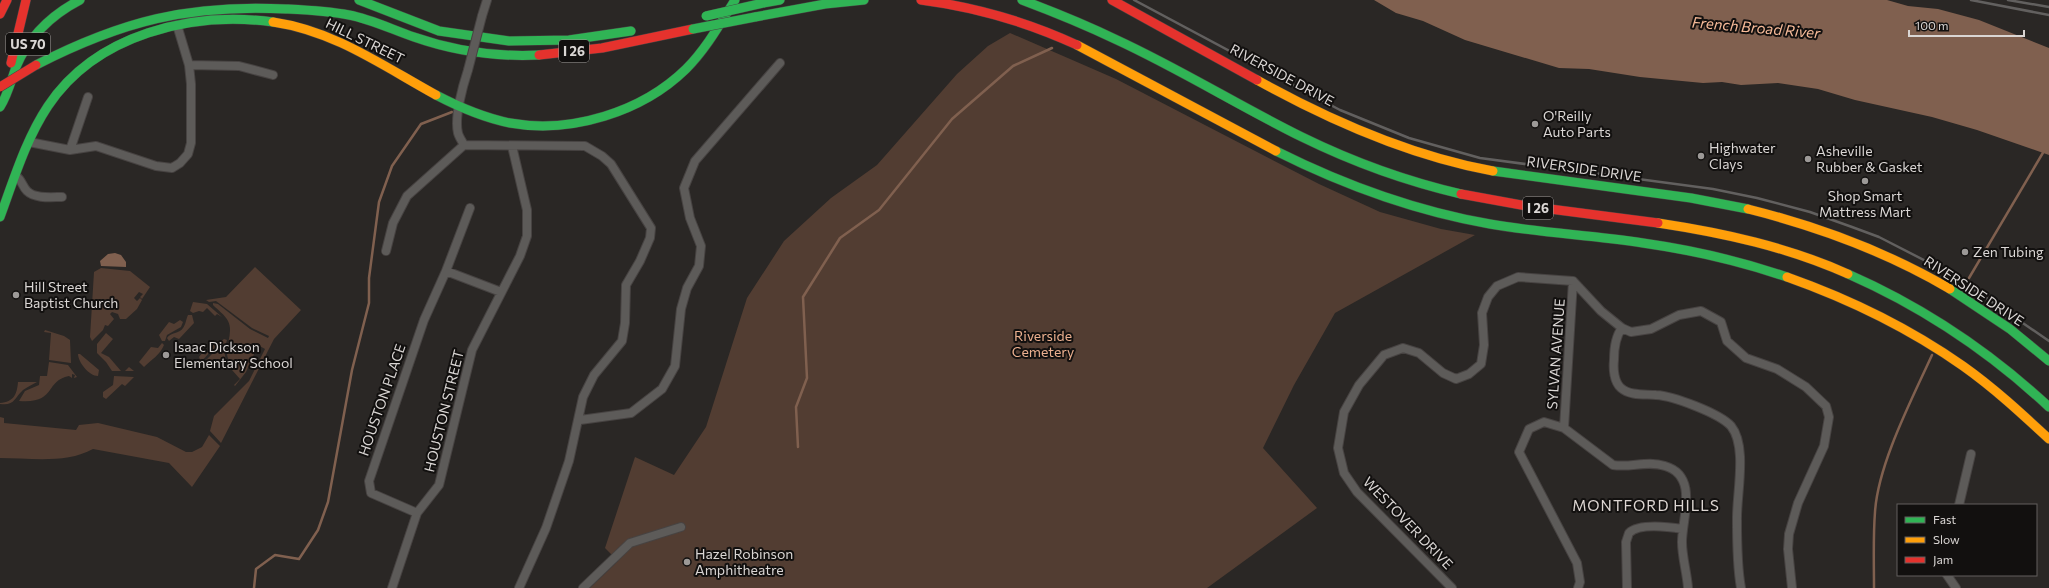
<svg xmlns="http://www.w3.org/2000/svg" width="2049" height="588" font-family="Commissioner,sans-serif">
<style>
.green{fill:#523d32}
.water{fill:#80604f}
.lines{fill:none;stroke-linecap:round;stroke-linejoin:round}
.stream{stroke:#80604f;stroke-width:2.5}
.street-casing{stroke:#474342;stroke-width:10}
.fast-casing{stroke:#474342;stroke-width:10}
.slow-casing{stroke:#474342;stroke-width:10}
.jam-casing{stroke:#474342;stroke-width:10}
.street{stroke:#5d5b59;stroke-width:8}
.fast{stroke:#30b455;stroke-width:9}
.slow{stroke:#ff9f0a;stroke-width:9}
.jam{stroke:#e5322d;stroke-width:9}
.rail{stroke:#62605f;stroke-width:2.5}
.street-bridge-casing{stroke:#474342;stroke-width:10;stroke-linecap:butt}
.fast-bridge-casing{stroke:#474342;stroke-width:10;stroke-linecap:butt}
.jam-bridge-casing{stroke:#474342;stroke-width:10;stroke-linecap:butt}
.street-bridge{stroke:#5d5b59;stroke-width:8}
.fast-bridge{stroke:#30b455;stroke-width:9}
.jam-bridge{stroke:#e5322d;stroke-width:9}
.poi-dot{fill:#9c9997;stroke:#12100f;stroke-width:1.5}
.labels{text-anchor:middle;stroke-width:4;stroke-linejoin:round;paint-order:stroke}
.shield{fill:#12100f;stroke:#9e9b99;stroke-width:1}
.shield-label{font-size:13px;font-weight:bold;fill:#dad6d4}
.street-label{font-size:14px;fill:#dad6d4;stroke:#12100f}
.poi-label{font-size:14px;fill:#dad6d4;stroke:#12100f;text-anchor:start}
.park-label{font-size:14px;fill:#ecb08f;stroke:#12100f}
.water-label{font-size:15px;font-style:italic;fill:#f7bb99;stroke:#12100f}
.neighbourhood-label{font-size:15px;letter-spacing:1px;fill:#ddd6d2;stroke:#12100f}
</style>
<rect width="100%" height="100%" fill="#2a2725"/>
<!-- green -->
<path class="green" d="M1010,33L1116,79L1319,184L1380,212L1441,229L1475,235L1335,313L1294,385L1263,448L1317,508L1207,588H590L618,561L605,548L635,457L674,475L706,427L747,298L784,241L831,198L877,165L957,74L988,46Z
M255,267L301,310L274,339L221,443L210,431L214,416L249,381L265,349L258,345L246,372L235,386L234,385L240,379L232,370L235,368L230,366V368L222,359L218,363L213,361L207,364L206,360L213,353L224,350L226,361L230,366L232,362H230C221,350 235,335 228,321C225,315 218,310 213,305V303L218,304L250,329L268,338L269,336L252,328L216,301L209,302L206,300L226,297Z
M101,268L130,271L150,287L142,299L140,297L143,294L139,292L134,298L137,301L140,298L142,300L137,309L126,319H120L118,314L112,312L110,314L114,319L108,326L105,325L103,330L92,341L90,337L94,272Z
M193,302L207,304L222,317L217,314L215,316L207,308L203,312L199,311L193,313L190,311Z
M188,315H192L194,323L179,339L174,337L169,341L167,338C171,332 179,334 183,328C186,324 186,319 188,315Z
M180,320L183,322L181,327L167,335L165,341H162L159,335L169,322L174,324Z
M45,330L64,336L70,340L71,363L49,360L51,333L44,332Z
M106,333L113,339L101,353L109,357L121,371H125L129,367L134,371H112L106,362L97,353V344Z
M224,339L227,340L225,347L210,352L201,362L199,357L203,352L205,355L213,347L210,344L214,340L219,343Z
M162,343L164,345C160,355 151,360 144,367L139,362L151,347L158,348Z
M78,354H80L99,370L98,376C89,376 78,362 78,354Z
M49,362L68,365L77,377L74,378L75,375L72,374V378L69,376C44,381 57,404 19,401L25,391L39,385L40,376H47Z
M114,376L134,377L125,386L122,384L106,399L103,397V392L113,385Z
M18,382H37C32,385 27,387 23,390C14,398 15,406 0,404V403C14,402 17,394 18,382Z
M0,417L4,418V423L76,430L79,425L98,423L157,437L186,452H192L202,447L209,435L220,446L192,487L169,463L93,449C66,464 30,458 0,458Z"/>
<!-- water -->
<path class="water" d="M1374,0H1887L1908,6L1938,9L1979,20L2049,48V155L1977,130L1932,117L1855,100L1818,89L1778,83L1741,85L1722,82L1703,83L1640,77L1589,69L1559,68L1465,40L1423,21L1396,13Z
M115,253L121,255L126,262V267L101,266L100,261L108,254Z"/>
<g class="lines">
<!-- stream -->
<path class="stream" d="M1969,278L2044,151
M798,447L796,407L807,378L803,297L840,238L879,210L952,119L1013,66L1052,48
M254,588L256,569L275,555L299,559L318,530L328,502L352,370L369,303V278L379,202L392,166L421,124L452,112
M1874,588C1874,563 1873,537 1875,512C1878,464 1912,399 1932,355"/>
<defs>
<path id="street" d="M482,16L487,0
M189,65L239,66L273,75
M29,142L70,150L96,146L156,166L172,168L180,163L188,154L191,143V84L189,65L177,25
M464,145L585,146L602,156L611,164L651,228L650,238L640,261L626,285L625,323L622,341L594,375L583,397L569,461L546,528L519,588
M464,145C462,141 459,137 458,133C454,117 463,85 468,70
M70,150L88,97
M16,176C22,180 22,186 27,191C35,199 52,197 62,197
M386,251L393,223L407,196L464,145
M446,271L501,292
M1622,328C1615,337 1614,349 1614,360C1613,369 1614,382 1621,388C1630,396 1645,394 1656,395C1673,396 1719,413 1731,426C1748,447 1736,496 1737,521C1737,543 1737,566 1741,588
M580,420L631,413L662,389L675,366L681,309L687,288L699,266L701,246L690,218L684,188L695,161L780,63
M1564,428L1573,281
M1959,505L1971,454
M417,513L371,493L369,481L424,320L446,271L470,208
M1947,575L1956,588
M392,588L417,513L439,485L472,350L520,256L527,236V210L512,146
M583,588L630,543L681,527
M1452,588L1357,492L1344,473L1338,448L1344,412L1359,385L1384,355L1403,348L1419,353L1443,373L1456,379L1469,374L1481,364L1484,345L1482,313L1488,297L1497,286L1518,277L1573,281L1601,311L1622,328L1631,332L1651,329L1679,315L1701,311L1721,322L1727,341L1746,358L1777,369L1806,387L1826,406L1829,417L1824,446L1798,503L1789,534L1788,549L1792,588
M1578,588L1580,582L1577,563L1519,452L1529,429L1544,422L1564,428L1613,465C1631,468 1647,460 1665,466C1699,476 1682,518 1682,542C1682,557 1687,573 1688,588
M1627,588L1626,542L1629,533C1639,523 1670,527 1683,529"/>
<path id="fast" d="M359,0L439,31L509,41L569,40L631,31
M1022,0C1054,12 1086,25 1117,40C1180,69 1239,106 1302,137C1353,162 1405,181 1461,194
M763,3L780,0
M755,17L825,4L864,0
M36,65C122,21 189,4 286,9C306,10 328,11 349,15C371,19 393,30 414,37C454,51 497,57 539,55
M436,95C459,107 485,118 510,123C571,134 642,112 686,69C706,49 720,24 735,0
M0,107C8,94 11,81 16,67C29,36 51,15 80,0
M1276,151C1344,185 1415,211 1490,224C1541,233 1592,235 1643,243C1692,250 1740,261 1787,277
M1493,171L1691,198L1748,209
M0,217C14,179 26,139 48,106C96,34 192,11 273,22
M1848,274C1923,307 1989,351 2049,407
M1950,289L2010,329L2049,361"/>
<path id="slow" d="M273,22C335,31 383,66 436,95
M1077,45L1276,151
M1257,80C1331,121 1410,156 1493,171
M1748,209C1820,227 1887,252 1950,289
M1658,223C1724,233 1788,247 1848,274
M1787,277C1849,299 1909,328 1963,366C1994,388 2021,413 2049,439"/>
<path id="jam" d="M921,0C976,7 1027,22 1077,45
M1112,0L1257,80
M0,14L7,0
M539,55L602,48L693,29
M11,63L26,0
M1461,194L1527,206L1658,223"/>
</defs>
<!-- street casing -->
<use href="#street" class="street-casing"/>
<!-- fast casing -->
<use href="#fast" class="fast-casing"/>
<!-- slow casing -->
<use href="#slow" class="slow-casing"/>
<!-- jam casing -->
<use href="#jam" class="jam-casing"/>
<!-- street -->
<use href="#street" class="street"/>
<!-- fast -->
<use href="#fast" class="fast"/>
<!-- slow -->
<use href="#slow" class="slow"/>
<!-- jam -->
<use href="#jam" class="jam"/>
<!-- rail -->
<path class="rail" d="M1134,0L1340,110L1409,138L1480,158L1713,189L1757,198L1810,212L1852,227L1879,237L1953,275L2049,341
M1971,0L2049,15
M2008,0L2049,7"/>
<defs>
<path id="street-bridge" d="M468,70L482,16"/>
<path id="fast-bridge" d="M706,16L763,3
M693,29L755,17"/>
<path id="jam-bridge" d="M0,87L36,65"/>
</defs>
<!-- street-bridge casing -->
<use href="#street-bridge" class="street-bridge-casing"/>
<!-- fast-bridge casing -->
<use href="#fast-bridge" class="fast-bridge-casing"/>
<!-- jam-bridge casing -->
<use href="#jam-bridge" class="jam-bridge-casing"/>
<!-- street-bridge -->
<use href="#street-bridge" class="street-bridge"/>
<!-- fast-bridge -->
<use href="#fast-bridge" class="fast-bridge"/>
<!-- jam-bridge -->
<use href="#jam-bridge" class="jam-bridge"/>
</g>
<!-- markers -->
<g class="poi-dot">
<circle cx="1535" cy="124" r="4"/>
<circle cx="1701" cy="156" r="4"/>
<circle cx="1808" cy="159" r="4"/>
<circle cx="1865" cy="181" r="4"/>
<circle cx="1965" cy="252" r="4"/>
<circle cx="16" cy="295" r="4"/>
<circle cx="166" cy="355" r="4"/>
<circle cx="687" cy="562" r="4"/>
</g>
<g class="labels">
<!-- shield labels -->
<g class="shield">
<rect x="6" y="33" width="44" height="22" rx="3"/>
<rect x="559" y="40" width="30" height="22" rx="3"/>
<rect x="1523" y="197" width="30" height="22" rx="3"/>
</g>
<g class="shield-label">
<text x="28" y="49">US 70</text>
<text x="574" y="56">I 26</text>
<text x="1538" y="213">I 26</text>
</g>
<!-- street labels -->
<g class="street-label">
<text transform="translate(365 41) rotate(26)" y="5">HILL STREET</text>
<text transform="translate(1282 75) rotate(28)" y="5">RIVERSIDE DRIVE</text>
<text transform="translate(1584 169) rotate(8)" y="5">RIVERSIDE DRIVE</text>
<text transform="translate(1974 291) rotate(33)" y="5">RIVERSIDE DRIVE</text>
<text transform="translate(1556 354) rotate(-86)" y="5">SYLVAN AVENUE</text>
<text transform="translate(382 400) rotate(-71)" y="5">HOUSTON PLACE</text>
<text transform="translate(444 411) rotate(-76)" y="5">HOUSTON STREET</text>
<text transform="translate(1408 523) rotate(46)" y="5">WESTOVER DRIVE</text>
</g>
<!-- poi labels -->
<g class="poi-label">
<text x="1543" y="121">O'Reilly<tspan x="1543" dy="16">Auto Parts</tspan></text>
<text x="1709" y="153">Highwater<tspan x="1709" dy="16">Clays</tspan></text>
<text x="1816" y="156">Asheville<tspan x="1816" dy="16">Rubber &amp; Gasket</tspan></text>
<text x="1865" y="201" text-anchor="middle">Shop Smart<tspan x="1865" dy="16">Mattress Mart</tspan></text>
<text x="1973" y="257">Zen Tubing</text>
<text x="24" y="292">Hill Street<tspan x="24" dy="16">Baptist Church</tspan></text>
<text x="174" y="352">Isaac Dickson<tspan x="174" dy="16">Elementary School</tspan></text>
<text x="695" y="559">Hazel Robinson<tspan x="695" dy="16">Amphitheatre</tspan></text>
</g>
<!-- park labels -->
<g class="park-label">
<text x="1043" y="341">Riverside<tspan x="1043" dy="16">Cemetery</tspan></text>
</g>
<!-- water labels -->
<g class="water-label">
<text transform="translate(1756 28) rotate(5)" y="5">French Broad River</text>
</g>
<!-- neighbourhood labels -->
<g class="neighbourhood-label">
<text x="1646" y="511">MONTFORD HILLS</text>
</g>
</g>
<!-- legend -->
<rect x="1897" y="504" width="140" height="72" fill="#12100f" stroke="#625f5e"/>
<rect x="1905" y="517" width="20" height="6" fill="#30b455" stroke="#625f5e"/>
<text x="1933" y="524" font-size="12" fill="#dad6d4">Fast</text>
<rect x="1905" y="537" width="20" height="6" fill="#ff9f0a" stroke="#625f5e"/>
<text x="1933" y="544" font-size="12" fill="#dad6d4">Slow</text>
<rect x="1905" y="557" width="20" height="6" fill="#e5322d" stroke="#625f5e"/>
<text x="1933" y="564" font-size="12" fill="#dad6d4">Jam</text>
<!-- scale -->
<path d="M1909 30v6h115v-6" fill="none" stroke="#dad6d4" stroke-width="2"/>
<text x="1915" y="30" font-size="12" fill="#dad6d4" stroke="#12100f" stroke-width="3" paint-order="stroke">100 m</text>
</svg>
